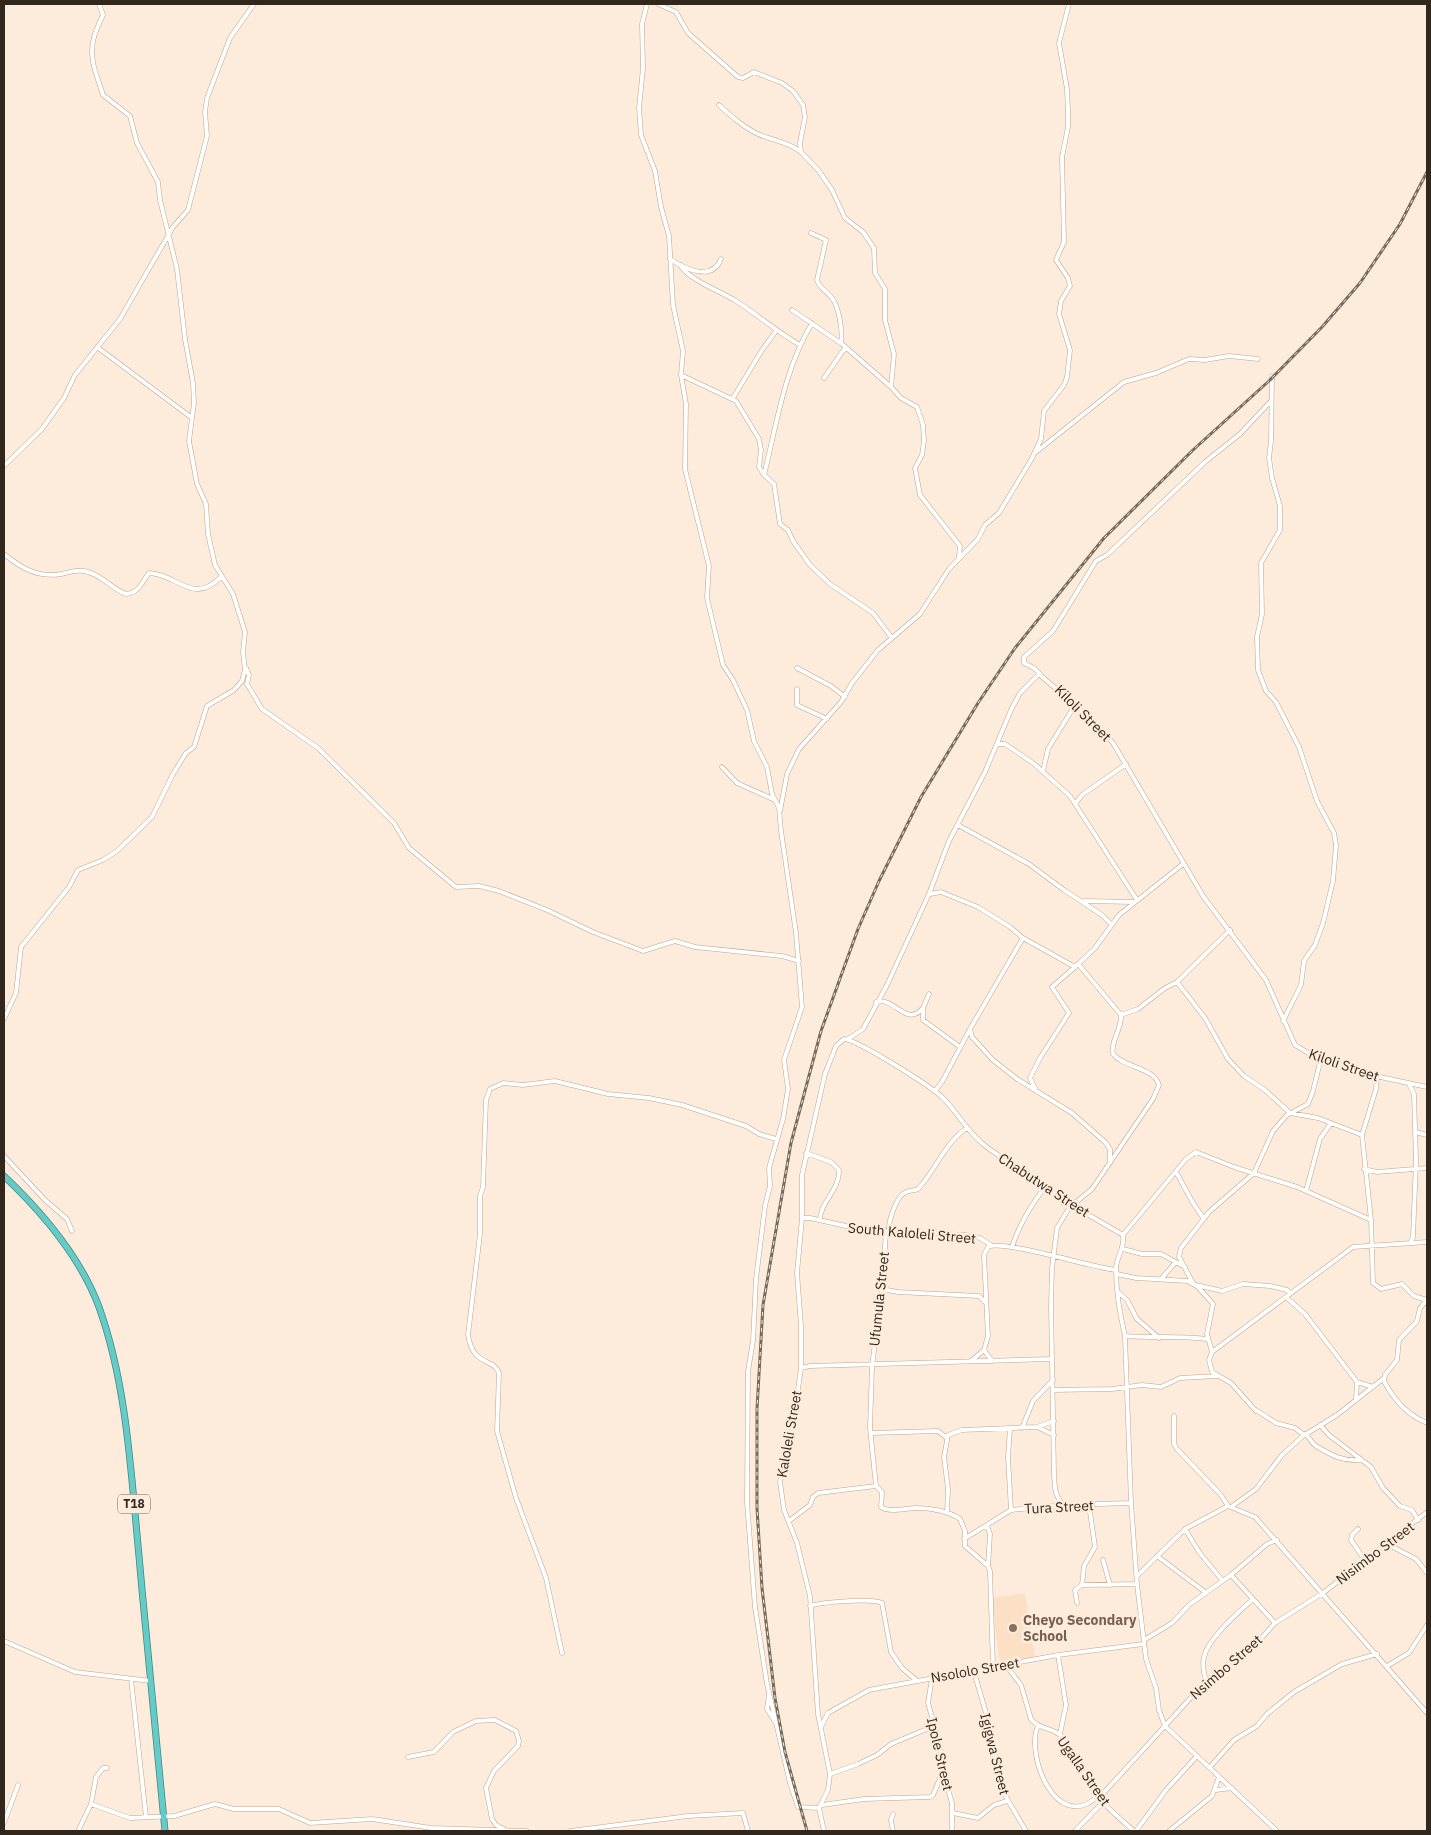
<svg xmlns="http://www.w3.org/2000/svg" width="1431" height="1835" font-family="'IBM Plex Sans',sans-serif">
<style>
.built{fill:#fbe0c6}
.lines{fill:none;stroke-linecap:round;stroke-linejoin:round}
.minor-casing{stroke:#bfa48a;stroke-width:5}
.trunk-casing{stroke:#3b8882;stroke-width:7}
.minor{stroke:#fff;stroke-width:4}
.trunk{stroke:#66cac7;stroke-width:5.5}
.rail-casing{stroke:#75695c;stroke-width:3}
.rail{stroke:#fdecdb;stroke-width:1;stroke-dasharray:4;stroke-linecap:butt}
.education-dot{fill:#8d6e63;stroke:#fdecdb;stroke-width:2}
.labels{text-anchor:middle;stroke-width:5;stroke-linejoin:round;paint-order:stroke}
.shield{fill:#fdecdb;stroke:#6f6256;stroke-width:1}
.shield-label{font-size:12px;font-weight:bold;fill:#32271d}
.street-label{font-size:14px;fill:#32271d;stroke:#fdecdb}
.education-label{font-size:14px;font-weight:bold;fill:#785e54;stroke:#fdecdb;text-anchor:start}
</style>
<rect width="100%" height="100%" fill="#fdecdb"/>
<!-- built -->
<path class="built" d="M1025,1593L1035,1658L1000,1663L991,1598Z"/>
<g class="lines">
<defs>
<path id="minor" d="M647,4L642,24L643,68L639,108L641,135L655,171L661,207L669,236L673,305L683,351L681,375L686,404L685,469L709,566L707,598L723,665L733,680L747,710L754,741L767,767L772,794L779,808L781,831L796,933L802,1007L784,1060L788,1089L783,1119L769,1168L770,1186L765,1206L756,1279L753,1341L748,1371L747,1502L755,1607L767,1684L790,1783L798,1807L819,1808
M658,4L676,12L688,33L738,77L743,78L754,72L782,83L793,91L803,105L805,117L800,143L801,152L819,171L832,190L845,218L863,232L874,248L875,273L885,289V320L894,354L891,387L901,398L917,407L923,425L924,441L922,455L915,468L920,495L960,546L959,557
M719,105C731,116 743,127 758,134C773,141 787,141 801,152
M811,233L826,240L817,280C819,288 827,291 832,298C839,307 843,332 841,343
M670,259C685,269 712,282 721,259
M680,265C689,280 720,291 736,301C758,315 777,332 800,345
M792,310L842,344L891,387
M97,347L192,418
M681,375L736,401L759,439L761,450L759,467L764,475L774,484L780,524L788,530L793,541L810,565L830,584L873,613L892,638
M1272,376L1271,441L1269,458L1272,478L1280,506V530L1261,563L1262,614L1257,637L1258,670L1266,691L1276,702L1299,747L1317,801L1334,833L1336,845L1333,881L1323,923L1315,945L1304,961L1301,985L1283,1021
M824,378L845,348
M733,398L762,350L776,331
M1036,452L1124,382L1156,373L1189,359L1205,360L1229,356L1258,359
M4,466L42,429L64,398L75,375L120,319L173,227L188,210L207,136L205,112L207,98L230,38L254,4
M764,475C777,423 784,370 812,323
M4,554C21,568 38,578 61,574C71,572 79,569 88,572C103,576 112,589 126,594C139,593 142,582 149,573C178,574 192,606 221,577
M246,668L249,675L247,684L262,709L318,748L394,823L409,848L456,887L479,886L499,891L547,910L593,932L643,951L675,941L695,947L782,956L799,961
M797,668L831,686L845,697
M1040,674L1034,668L1024,663V657L1053,631L1096,561L1107,555L1205,462L1240,434L1270,402
M797,689V705L827,719
M997,744H1005L1033,763L1070,796L1137,900
M722,767L737,783L775,800
M1043,771L1048,749L1075,705
M1075,804L1082,795L1126,764
M780,811L787,774L799,749L841,702L852,683L878,650L920,614L949,569L978,539L985,525L999,513L1031,460L1041,439L1044,411L1064,385L1067,377L1070,350L1059,314L1061,301L1070,286L1068,278L1056,260L1064,242L1062,157L1068,127V111L1067,89L1059,43L1069,4
M958,825L1029,864L1064,890L1102,915L1111,924
M930,894L941,892L978,907L1010,927L1023,938L1075,967L1095,948L1119,915L1183,864
M1084,901L1134,902
M1023,938L970,1029L972,1037L993,1060L1017,1079L1072,1113L1105,1142L1110,1149V1163
M1079,965L1121,1015L1138,1009L1165,988L1177,982L1230,930
M1177,982L1205,1018L1228,1059L1244,1076L1265,1090L1290,1113L1318,1118L1362,1135L1371,1220L1373,1283L1381,1289L1402,1284L1414,1296L1427,1300
M929,994L923,1008V1020L960,1047
M876,1002C894,996 906,1027 922,1009
M4,1019L16,993L21,947L69,887L78,870L103,860L117,851L152,817L173,774L186,753L194,747L207,706L234,690L242,681L245,670L243,652L245,632L233,594L215,565L208,534L206,504L197,484L189,441L194,403L193,383L185,339L177,269L160,200L158,182L137,143L130,116L103,95C97,75 88,59 94,37C96,29 100,22 103,15L99,4
M848,1039L863,1029L887,985L929,894L949,841L985,772L1011,710L1020,693L1039,674L1091,719L1113,743L1203,896L1266,980L1295,1045L1310,1054L1366,1074L1427,1087
M1409,1084L1414,1094L1416,1161L1413,1237L1410,1243
M1035,1088L1030,1078L1040,1058L1069,1013L1052,987L1075,967
M935,1091L942,1082L970,1029
M1415,1132L1427,1135
M1362,1135L1376,1089L1377,1077
M806,1153L831,1162L839,1170C840,1190 820,1202 820,1220
M4,1156L45,1200L67,1219L72,1231
M1364,1169L1377,1172L1427,1168
M1176,1172L1193,1203L1204,1219
M1306,1191L1320,1139L1331,1123
M802,1218H810L864,1230L965,1235L980,1238L991,1245
M886,1232L882,1289L872,1366L870,1428L876,1486L882,1492L881,1507C889,1513 906,1508 917,1508C930,1508 949,1511 960,1519L965,1531V1546L988,1566L990,1571L993,1667
M889,1232C888,1222 896,1196 906,1192C910,1190 915,1191 918,1189C936,1170 945,1142 967,1128
M1123,1235L1186,1159L1196,1152L1234,1167L1297,1187L1371,1220
M1012,1247C1019,1225 1031,1205 1045,1187
M1123,1249L1142,1254H1161L1185,1267
M1117,1274L1136,1278L1188,1281L1198,1287L1213,1304L1207,1334L1212,1352
M1161,1279L1175,1263
M1193,1283L1179,1257L1181,1248L1209,1212L1254,1173L1273,1131L1287,1115L1308,1104L1313,1091L1321,1058
M1196,1285L1222,1291L1243,1284L1270,1286L1287,1290L1290,1293
M882,1289L898,1292L979,1296L986,1303
M1118,1292L1127,1300L1137,1319L1159,1338
M1286,1297L1305,1314L1357,1382L1373,1387
M1427,1300L1420,1308L1417,1321L1399,1340L1397,1360L1385,1375L1384,1381C1394,1400 1407,1415 1427,1423
M1125,1336C1153,1338 1180,1336 1208,1339
M971,1361L984,1350
M992,1361L984,1350L988,1336L984,1255L988,1247C1002,1239 1093,1268 1116,1270
M801,1368L810,1366L1051,1359
M1053,1390L1112,1389L1142,1385L1161,1387L1180,1378L1217,1376
M1356,1399L1357,1382
M1256,1410L1276,1423L1295,1428L1304,1435
M1256,1411L1231,1383L1212,1372L1209,1360L1212,1352L1353,1247L1427,1242
M1174,1416V1444L1177,1449L1221,1495L1228,1506
M1320,1425L1329,1435L1371,1467L1383,1488L1400,1506L1412,1510L1418,1520
M1037,1427L1054,1421
M1010,1428L1008,1457L1011,1510
M1022,1428L1033,1401L1053,1380
M871,1433L938,1431L947,1438
M1305,1434C1310,1437 1311,1443 1316,1446C1331,1455 1343,1462 1362,1460
M1065,1505C1054,1498 1055,1486 1054,1475L1051,1305L1052,1268L1057,1228L1069,1208L1092,1189L1153,1099L1159,1085C1154,1067 1124,1068 1113,1054C1110,1042 1122,1029 1121,1015
M1231,1507L1256,1489L1282,1455L1303,1436L1337,1415L1384,1378
M947,1513L948,1489L944,1457L948,1435L962,1430L1037,1427L1054,1435
M789,1521L810,1505L813,1497L818,1493L876,1486
M987,1526L990,1534L988,1566
M1185,1529L1199,1552L1222,1580
M1358,1529L1352,1535L1351,1540L1364,1559
M964,1539L1011,1510L1065,1505L1131,1503
M1385,1543L1416,1559L1427,1573
M1157,1556L1205,1592
M1103,1560L1110,1585
M1231,1575L1275,1623
M1137,1576L1185,1529L1228,1506L1255,1517L1427,1713
M1082,1585L1084,1566L1095,1547L1089,1505
M1077,1603L1075,1590L1082,1585L1137,1584
M810,1606C822,1602 871,1598 882,1603L891,1652L902,1668L916,1680
M1144,1640L1172,1623L1190,1604L1231,1575L1267,1544L1277,1540
M4,1641L75,1672L151,1681
M562,1653L546,1578L516,1498L497,1431L499,1373C493,1357 473,1367 468,1335L480,1234V1196L483,1187L486,1100L490,1089L503,1083L523,1085L555,1081L608,1094L649,1098L682,1105L746,1126L759,1134L776,1139
M1058,1655L1066,1705L1060,1734
M1005,1664L1021,1685L1031,1719C1039,1730 1052,1727 1061,1736C1075,1750 1080,1770 1091,1786C1102,1804 1118,1817 1134,1831
M1387,1666L1409,1653L1427,1625
M974,1672L991,1730L1002,1790L1026,1831
M932,1678L928,1703L940,1745L944,1776L952,1803V1831
M131,1679L146,1817
M1206,1681C1204,1674 1202,1665 1204,1657C1208,1638 1239,1612 1253,1599
M769,1694L767,1709L775,1722
M1038,1726C1025,1754 1056,1835 1098,1796
M821,1727L828,1713L869,1690L1058,1655L1143,1644
M408,1757L434,1752L453,1732L476,1721L495,1720L516,1731L519,1741L518,1746L494,1771L486,1788L492,1819L496,1825L504,1829
M1210,1767L1234,1740L1257,1726L1267,1714L1294,1692L1342,1664L1377,1654
M830,1774L858,1764L877,1755L891,1744L934,1726
M1216,1790L1232,1788
M1099,1798L1206,1681L1258,1642L1275,1623L1323,1593L1427,1512
M91,1804L96,1777L103,1768H107
M822,1805L864,1799L930,1797L933,1795L942,1774
M953,1813L978,1818L994,1805L1007,1801
M4,1823L18,1785
M78,1831L91,1804L130,1818L174,1816L215,1804L234,1809H279L310,1823L372,1819L431,1828L527,1831
M570,1831L688,1816L743,1813L748,1831
M824,1831L819,1808L828,1790L830,1774L818,1714L810,1596L797,1543L784,1510L780,1482L793,1424L801,1368V1326L797,1273L802,1218V1175L825,1074L836,1046L844,1039C858,1040 932,1087 943,1098C957,1112 967,1131 983,1144C1006,1163 1037,1176 1058,1197L1123,1235C1125,1249 1116,1257 1116,1269C1116,1291 1120,1315 1125,1336L1131,1503L1137,1584L1146,1659L1156,1688L1159,1710L1165,1726L1277,1831
M893,1831L891,1820L893,1814
M1075,1831L1103,1802
M1136,1831L1166,1790L1197,1756
M1169,1831L1212,1796L1219,1777"/>
<path id="trunk" d="M4,1176C42,1212 80,1256 99,1307C127,1385 131,1474 139,1556C147,1648 157,1740 165,1831"/>
</defs>
<!-- minor casing -->
<use href="#minor" class="minor-casing"/>
<!-- trunk casing -->
<use href="#trunk" class="trunk-casing"/>
<!-- minor -->
<use href="#minor" class="minor"/>
<!-- trunk -->
<use href="#trunk" class="trunk"/>
<defs>
<path id="rail" d="M807,1831L785,1752L775,1698L762,1588L757,1508V1409L763,1305L791,1143L821,1031L858,929L879,881L921,797L978,703L1015,648L1104,538L1193,450L1270,380L1322,327L1360,283L1400,224L1427,172"/>
</defs>
<!-- rail casing -->
<use href="#rail" class="rail-casing"/>
<!-- rail -->
<use href="#rail" class="rail"/>
</g>
<!-- markers -->
<circle class="education-dot" cx="1013" cy="1628" r="5"/>
<g class="labels">
<!-- shield labels -->
<rect class="shield" x="118" y="1494.5" width="32" height="19" rx="4"/>
<g class="shield-label">
<text x="134" y="1508">T18</text>
</g>
<!-- street labels -->
<g class="street-label">
<text transform="translate(1083 713) rotate(45)" y="5">Kiloli Street</text>
<text transform="translate(1344 1065) rotate(19)" y="5">Kiloli Street</text>
<text transform="translate(1044 1185) rotate(33)" y="5">Chabutwa Street</text>
<text transform="translate(912 1233) rotate(5)" y="5">South Kaloleli Street</text>
<text transform="translate(879 1299) rotate(-84)" y="5">Ufumula Street</text>
<text transform="translate(789 1434) rotate(-80)" y="5">Kaloleli Street</text>
<text transform="translate(1059 1507) rotate(-3)" y="5">Tura Street</text>
<text transform="translate(1375 1553) rotate(-37)" y="5">Nisimbo Street</text>
<text transform="translate(1226 1667) rotate(-41)" y="5">Nsimbo Street</text>
<text transform="translate(975 1670) rotate(-10)" y="5">Nsololo Street</text>
<text transform="translate(940 1754) rotate(77)" y="5">Ipole Street</text>
<text transform="translate(995 1754) rotate(76)" y="5">Igigwa Street</text>
<text transform="translate(1084 1771) rotate(55)" y="5">Ugalla Street</text>
</g>
<!-- education labels -->
<g class="education-label">
<text x="1023" y="1625">Cheyo Secondary<tspan x="1023" dy="16">School</tspan></text>
</g>
</g>
<!-- border -->
<rect width="1431" height="1835" fill="none" stroke="#32271d" stroke-width="10"/>
</svg>
